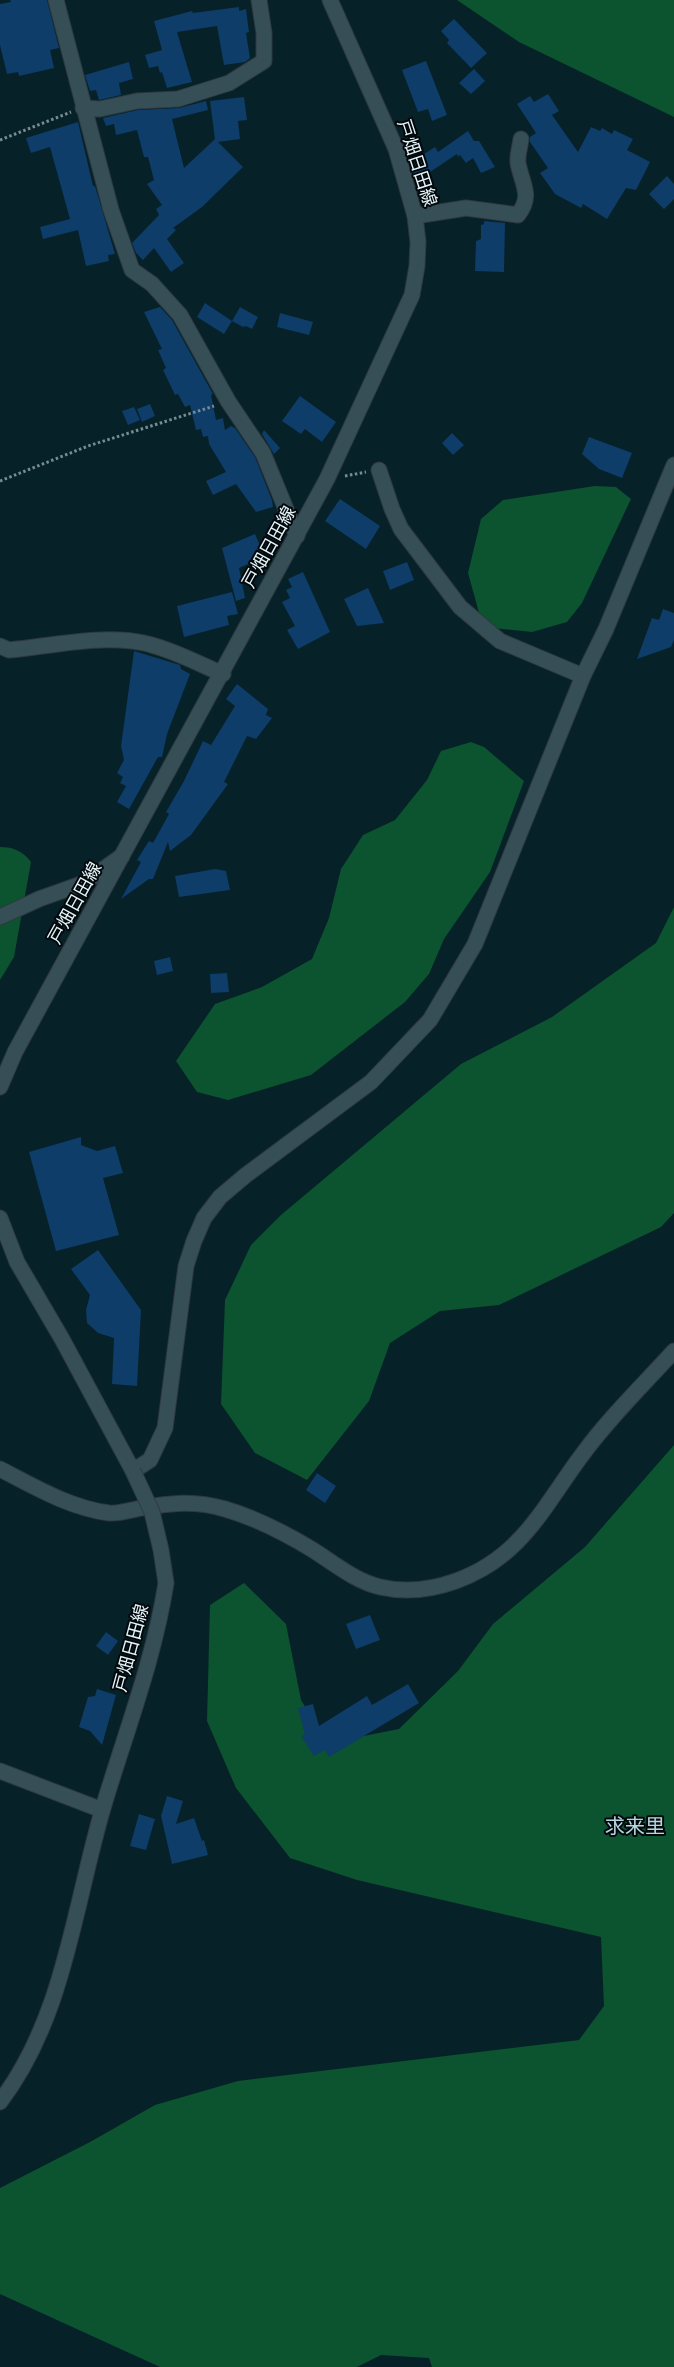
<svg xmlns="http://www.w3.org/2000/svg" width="674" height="2367" font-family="Jost,'Noto Sans JP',sans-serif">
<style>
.forest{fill:#0c532f}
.building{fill:#0d3d68}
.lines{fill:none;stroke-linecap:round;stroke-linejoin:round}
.street-casing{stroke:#2e393f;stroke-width:17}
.secondary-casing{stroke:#2e393f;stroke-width:17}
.path{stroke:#788c92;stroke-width:3;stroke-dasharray:2.5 2.5;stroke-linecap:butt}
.street{stroke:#364f57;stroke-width:15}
.secondary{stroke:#364f57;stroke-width:15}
.secondary-bridge-casing{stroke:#2e393f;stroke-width:17;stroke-linecap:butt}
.secondary-bridge{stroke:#364f57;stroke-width:15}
.labels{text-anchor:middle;stroke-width:4;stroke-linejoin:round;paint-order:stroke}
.street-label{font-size:18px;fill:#e6f4f9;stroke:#02090c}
.quarter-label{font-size:20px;fill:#b9d7e0;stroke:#02090c}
</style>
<rect width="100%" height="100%" fill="#072128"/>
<!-- forest -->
<path class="forest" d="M457,0H674V117L519,42Z
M595,486L616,487L631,499L582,603L567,622L532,632L483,627L468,573L481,519L503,500Z
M471,742L484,747L524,781L490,872L444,939L429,974L405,1002L311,1075L228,1100L197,1092L176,1061L215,1004L262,987L312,959L329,918L341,869L363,835L395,820L427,780L441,751Z
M0,847C13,847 23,851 31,862L14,957L0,980Z
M674,907V1213L661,1227L499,1305L440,1311L390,1343L369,1401L307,1480L255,1453L221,1404L225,1300L251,1245L281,1215L461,1064L552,1017L656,943Z
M674,1445V2367H432L429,2358L381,2355L357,2367H160L0,2294V2188L90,2142L155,2105L238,2081L579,2040L604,2006L601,1937L357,1880L290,1858L236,1788L207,1721L210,1605L244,1583L286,1624L301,1700L328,1743L399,1729L458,1671L493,1624L585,1547Z"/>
<!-- building -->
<path class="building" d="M10,0H47L59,48L50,50L54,68L19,76L18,72L7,74L0,45V4L11,2Z
M239,7V11L246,9L249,32L246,33L250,58L245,62L224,65L217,26L177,32L192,82L167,88L162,72L160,73L158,66L149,68L145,55L162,50L154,21L192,11L193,13Z
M454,19L487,53L471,68L447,43L449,40L441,31Z
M426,61L447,115L432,121L428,109L418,112L402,70Z
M129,62L133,79L119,83L121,95L99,100L96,90L90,91L85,75Z
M474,69L485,81L471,94L459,83Z
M548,94L559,111L552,115L578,152L591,127L600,131L602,128L612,134L614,130L633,139L627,150L650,162L636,190L626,188L607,219L583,204L581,208L555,194L540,173L548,168L530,142V137L536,133L517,104L530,96L534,102Z
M244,97L247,120L238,121L240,139L218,142L243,167L202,207L173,228L176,230L167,239L184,263L171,272L154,248L143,260L136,253L132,243L159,215L156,209L162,205L147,184L154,180L148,157H144L137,130L116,135L114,124L106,126L103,118L138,110L179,108L206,101L208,110L172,119L184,168L215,139L210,101Z
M78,122L93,186H95L115,254L108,255L109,261L86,266L78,230L43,239L40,227L70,219L50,147L31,153L26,138Z
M468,131L474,141H479L495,167L481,173L473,158L466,163L460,155L458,157L457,154L415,182L412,170L424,161L421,156L435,147L438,152Z
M667,176L674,184V199L664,209L649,194Z
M484,221L505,223L504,272L475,271L476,241L481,239V225L484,224Z
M205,303L232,321L224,334L197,317Z
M160,307L172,320L213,394L211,395L216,420L223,418L225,430L231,426L235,428L255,457L272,500L273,507L256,512L236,484L213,495L206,481L226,472L209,444L208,436L203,437L201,429L196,430L190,405L185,407L178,394L175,395L163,370L166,368L158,350L162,349L144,312Z
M240,307L258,317L252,329L246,326L243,327L232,321Z
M280,313L313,322L309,335L277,327Z
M300,396L336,422L322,442L305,429L301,434L282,421Z
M150,404L155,416L142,422L137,409Z
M134,407L140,420L128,425L122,411Z
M264,430L280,448L274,454L262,434Z
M452,433L464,445L453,455L442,443Z
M589,437L632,453L622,478L599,469L582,454Z
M340,499L380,526L366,549L325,521Z
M255,534L265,557L239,568L245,598L236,601L222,548Z
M407,562L414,580L390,590L383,571Z
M303,572L330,632L298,649L287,630L295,626L282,602L290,598L286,590L292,587L288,579Z
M368,588L384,623L357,626L344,599Z
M232,592L238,614L227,616L229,625L184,637L177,606Z
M663,609L674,613V640L671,647L637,659L652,618L659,620Z
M134,651L180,665L181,669L190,674L167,734L162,757H158L129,809L117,802L126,786L120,783L123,777L117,773L124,760L121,746Z
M237,684L268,709L266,715L272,718L256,739L247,736L224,782L228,784L191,835L170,851L168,842L153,879H149L121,899L141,862L137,860L149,841L153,843L169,814L166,812L184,781L203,741L211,745L235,706L226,699Z
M215,869L226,871L230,890L179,897L175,876Z
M170,957L173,971L157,975L154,961Z
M227,973L229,992L211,993L210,974Z
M81,1137V1145L97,1151L115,1146L123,1173L103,1178L119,1235L56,1251L29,1152Z
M98,1250L141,1310L137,1386L112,1384L114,1338L98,1333L87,1323L86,1310L90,1295L71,1269Z
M317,1473L336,1486L325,1503L306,1490Z
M370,1615L380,1640L356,1649L346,1624Z
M106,1632L118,1641L108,1655L96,1646Z
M408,1684L419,1703L329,1757L325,1750L314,1756L301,1736L305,1734L298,1708L313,1704L319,1726L367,1696L372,1705Z
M97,1689L116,1695L102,1745L90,1731L79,1727L88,1697L95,1696Z
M167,1796L183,1801L176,1824L194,1818L202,1841L204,1840L208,1855L172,1864L161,1816Z
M139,1814L155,1819L146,1850L130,1846Z"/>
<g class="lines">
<defs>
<path id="street" d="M56,0L111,210L132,270L152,284L180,315L228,401L263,453L297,536
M83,108L100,109L137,101L178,99L229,83L264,61V33L259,0
M415,216L466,208L518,215C533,195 522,185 518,163C517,156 520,147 521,139
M379,470L392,509L401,529L460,607L500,641L583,676
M0,646L9,650C52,646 101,634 144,643C171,649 197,663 223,674
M0,917L39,899L84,883L122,856
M0,1469C35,1487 70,1508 109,1513C119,1514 131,1510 141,1508C172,1503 194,1500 225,1509C256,1518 285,1533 313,1550C335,1564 355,1581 380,1587C406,1593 431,1590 456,1581C522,1557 543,1507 582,1455C609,1418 643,1385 674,1351
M0,1771L102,1810"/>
<path id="secondary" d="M0,1087L15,1052L327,479L412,295L417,266L418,242L415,216L396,149L330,0
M0,1218L17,1262L62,1339L133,1471L150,1460L165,1428L186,1266L194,1241L204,1218L220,1197L246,1175L371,1082L430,1020L475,944L583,676L606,629L674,465
M0,2102C64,2018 74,1907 103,1808C125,1734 154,1660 166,1583"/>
</defs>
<!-- street casing -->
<use href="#street" class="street-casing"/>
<!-- secondary casing -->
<use href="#secondary" class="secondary-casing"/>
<!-- path -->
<path class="path" d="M0,140L71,112
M345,476L366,472
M0,481L88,446L214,406"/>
<!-- street -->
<use href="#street" class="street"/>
<!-- secondary -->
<use href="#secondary" class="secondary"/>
<defs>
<path id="secondary-bridge" d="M133,1471L152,1512L161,1550L166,1583"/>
</defs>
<!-- secondary-bridge casing -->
<use href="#secondary-bridge" class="secondary-bridge-casing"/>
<!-- secondary-bridge -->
<use href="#secondary-bridge" class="secondary-bridge"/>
</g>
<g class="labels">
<!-- street labels -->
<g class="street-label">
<text transform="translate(417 163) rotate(72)" y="6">戸畑日田線</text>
<text transform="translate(269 547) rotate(-61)" y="6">戸畑日田線</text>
<text transform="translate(75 903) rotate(-61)" y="6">戸畑日田線</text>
<text transform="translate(131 1648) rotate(-75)" y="6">戸畑日田線</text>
</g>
<!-- quarter labels -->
<g class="quarter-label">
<text x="635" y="1833">求来里</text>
</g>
</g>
</svg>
